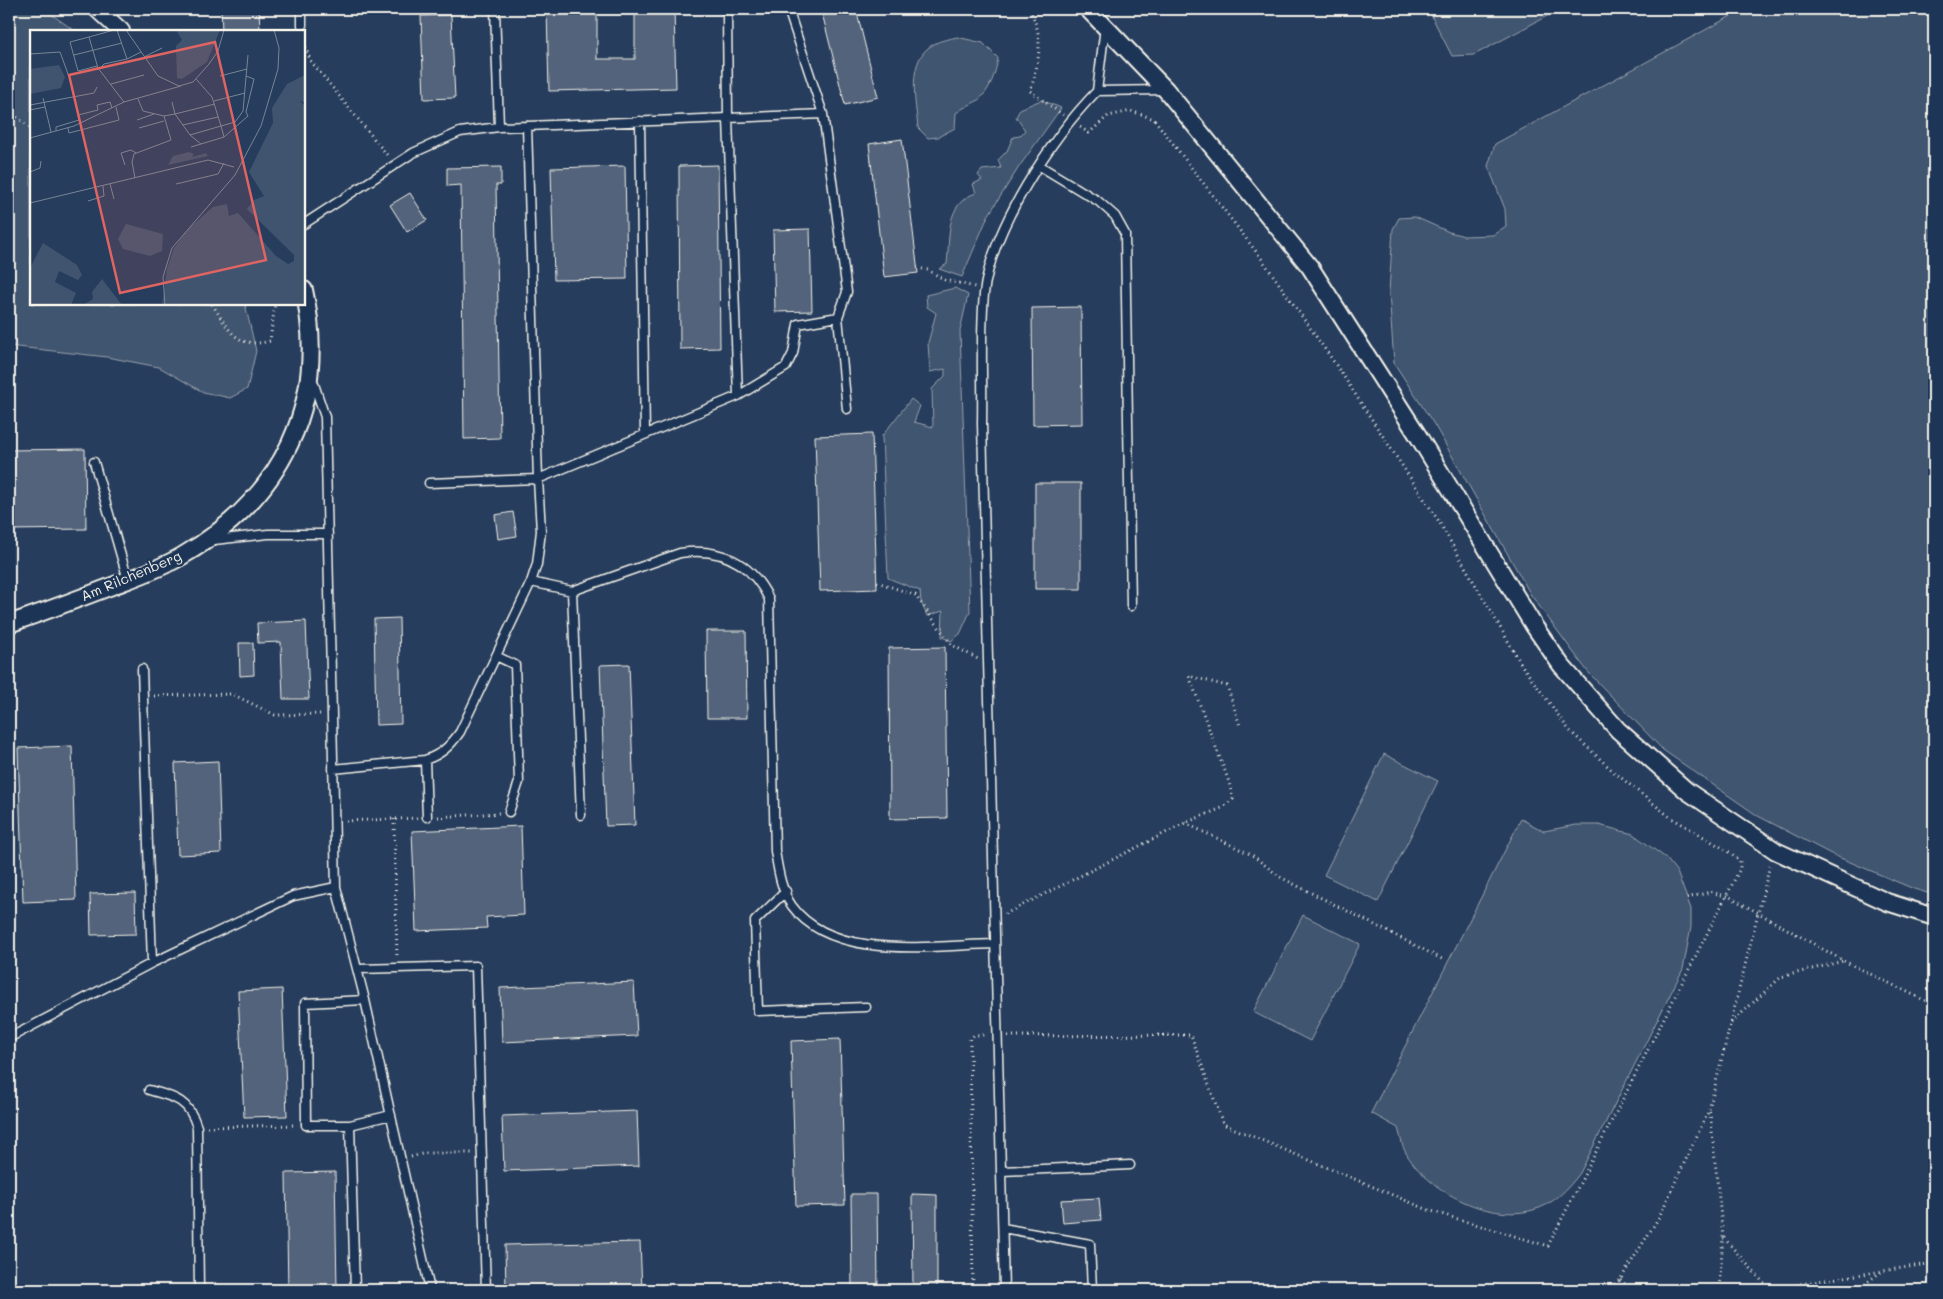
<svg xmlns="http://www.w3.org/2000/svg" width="1943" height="1299" font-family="Mali,sans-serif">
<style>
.green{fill:#40546f;stroke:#9aa2ac}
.building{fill:#52647b;stroke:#f4f1e8}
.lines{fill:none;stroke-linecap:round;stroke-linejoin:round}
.service-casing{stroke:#f4f1e8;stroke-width:11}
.minor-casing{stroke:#f4f1e8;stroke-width:20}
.path{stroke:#f4f1e8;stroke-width:3;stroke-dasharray:1 4;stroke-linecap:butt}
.service{stroke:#1d3557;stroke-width:8}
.minor{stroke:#1d3557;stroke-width:16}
.labels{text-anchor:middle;stroke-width:4.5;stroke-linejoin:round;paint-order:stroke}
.street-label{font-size:14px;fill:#f4f1e8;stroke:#1d3557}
.inset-road{fill:none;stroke:#788595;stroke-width:1}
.view{fill:#df6462;fill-opacity:0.15;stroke:#df6462;stroke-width:2.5}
.inset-edge{fill:none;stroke:#f4f1e8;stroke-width:2.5}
</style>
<rect width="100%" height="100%" fill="#263d5d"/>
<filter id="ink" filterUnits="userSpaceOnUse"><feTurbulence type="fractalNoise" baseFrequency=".02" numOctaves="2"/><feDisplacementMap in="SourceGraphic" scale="10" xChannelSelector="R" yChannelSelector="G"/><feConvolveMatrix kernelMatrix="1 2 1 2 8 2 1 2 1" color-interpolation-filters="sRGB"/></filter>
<g filter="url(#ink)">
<!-- green -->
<path class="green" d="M9,9H44L75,31H31V304H245L256,351L247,389L230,398L203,392L159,367L107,357L9,346Z
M1428,9H1560L1474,55L1452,56Z
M1744,9H1934V895L1914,889L1831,854L1758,816L1663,750L1588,672L1531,595L1435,426L1394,363L1389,292L1393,229L1399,218L1415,217L1449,232L1464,236L1493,235L1506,226L1505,209L1488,166L1495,144Z
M957,37L983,43L998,58C996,72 990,92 977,101C969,105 963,108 956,113L955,128L938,137L928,138L918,128C916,103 905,59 934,44C940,40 950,39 957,37Z
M1041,100L1061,108L1019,167L988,216L962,277L939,269L947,264C950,237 945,203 976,193L973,184L982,180L978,175L982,170L1001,168L998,160L1007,151L1013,137L1020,136L1025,130L1016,117L1020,109Z
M955,288L968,295L960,331L970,612L960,634L951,641L942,637L943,611L927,616L921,602L920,591L888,578L882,436L911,399L920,406L914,422L933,427L932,389L945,376V369L930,372L928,343L936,313L927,307L926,295Z
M1384,754L1438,781L1378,902L1324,875Z
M1521,819L1544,831L1576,825H1599L1633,834L1666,858L1677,872L1691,909V927L1683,969L1580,1173C1568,1189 1553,1205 1533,1210C1488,1223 1422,1189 1403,1147C1401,1141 1400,1134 1398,1128L1371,1113Z
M1303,915L1360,944L1310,1041L1253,1012Z"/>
<!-- building -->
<path class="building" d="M221,9H259L260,30L222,31Z
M547,9H597V59H635V9H674L676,88L549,91Z
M821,9H856L878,97L845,105Z
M451,15L455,98L424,99L421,16Z
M902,139L918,273L884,277L869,144Z
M718,165L720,348L680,349L679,166Z
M625,166L627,279L554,280L551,168Z
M501,167V185H496L500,438L464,439L461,185L447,186V168Z
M410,193L427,220L407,232L390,205Z
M810,229L812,311L775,312L773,230Z
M1081,307L1082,424L1033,425L1032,308Z
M872,434L877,589L820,591L815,436Z
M85,449L86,529L9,530V450Z
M1035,483H1081V589H1035Z
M513,512L517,536L498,539L495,515Z
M399,618L401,724L376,725L374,619Z
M306,621L309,699H283L281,642L258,643L257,623Z
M706,631H746L747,718H707Z
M239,643H253L254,675L240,676Z
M945,647L947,818L890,819L889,648Z
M629,664L635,825L606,826L600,665Z
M72,746L76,900L23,902L18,748Z
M218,761L221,853L178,855L175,763Z
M521,826L524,915L486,917L487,928L416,931L412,831Z
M135,893L136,934L91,935L90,894Z
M634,982L637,1036L502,1042L500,988Z
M282,989L287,1116L244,1117L238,991Z
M840,1039L845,1205L796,1206L791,1041Z
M637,1111L639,1166L504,1171L502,1116Z
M335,1172L337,1290H288L286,1173Z
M851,1194H877L878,1290H852Z
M912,1194L937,1195V1290H913Z
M1099,1198L1101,1220L1063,1223L1061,1200Z
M640,1242L642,1290H506L505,1245Z"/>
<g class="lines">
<defs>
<path id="service" d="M302,9V25
M495,9L499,127
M727,9L728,118L823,114
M788,9L823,114L847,292L838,317
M1105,27L1097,91L1164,90
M640,121L645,434
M1040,166L1098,201L1115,216L1125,234L1131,606
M304,224L413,153L460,132L499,127L728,118L738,396L538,479L541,531L537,564L531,582L460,732C450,746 442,754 425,760L333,769
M312,378L325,417L336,887L365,1000L430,1290
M738,396L786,367L793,353L798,324L838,317L847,409
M94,462L128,580
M429,483L538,479L527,126
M214,540L268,534H328
M531,582L572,591L680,553C720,547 751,562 769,599L775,851C778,869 781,891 792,906C833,962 934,945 995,944
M572,591L581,815
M496,656L515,665L519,782L509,812
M142,669L152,963
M425,760L427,817
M786,891L755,921L758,1011L866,1007
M358,969L476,966L486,1290
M9,1038L152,963L293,896L336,887
M149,1090C175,1097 189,1100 197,1127L199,1290
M350,1125L391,1115
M1002,1171L1130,1165
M1003,1228L1090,1244L1092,1290
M355,1290L350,1125H306L305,1003L365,1000
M1004,1290L982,423C983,380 980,336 984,294C991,229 1052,137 1097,91"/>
<path id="minor" d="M97,9L121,31
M1088,9L1166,90L1310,267L1417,434L1534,626L1561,665L1618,730L1687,791L1776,851L1887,902L1934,917
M9,624C43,612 78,599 112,586C136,577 160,569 182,556C282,498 329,403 304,290"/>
</defs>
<!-- service casing -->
<use href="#service" class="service-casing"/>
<!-- minor casing -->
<use href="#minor" class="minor-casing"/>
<!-- path -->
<path class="path" d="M1029,9C1045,35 1039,64 1030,91L1063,115
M304,42L310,60L388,156
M9,111L31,128
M917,268L928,270L945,280L975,287
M212,304C228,328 236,350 270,341L275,304
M877,582L915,595L952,645L978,659
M154,696L232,694L275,715L321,714
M438,817L499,813
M394,819L397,958
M346,821L417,818
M1185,823L1252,855L1280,877L1444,960
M1687,898L1710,892L1730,897L1844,961L1934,1005
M1005,914L1185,823L1222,808L1233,799L1229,782L1189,676L1227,686L1240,726
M1731,1023L1781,977L1843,961
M1008,1036L1191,1035L1223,1124L1431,1211L1548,1246L1740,869V861L1731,853L1670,817L1614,772L1569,730L1523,667L1438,520L1334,362L1261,258L1154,119L1131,111L1108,116L1089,133L1080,127
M1710,1112L1723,1237L1719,1290
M207,1127L295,1125
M411,1157L425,1153H472
M1724,1238L1769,1289
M1620,1280L1632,1290
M973,1290L970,1039L974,1035H987
M1606,1290L1620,1280L1659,1217L1709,1110L1770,865
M1761,1290L1934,1263
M1856,1290L1881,1272"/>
<!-- service -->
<use href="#service" class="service"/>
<!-- minor -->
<use href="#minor" class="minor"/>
</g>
</g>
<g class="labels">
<!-- street labels -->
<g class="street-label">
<text transform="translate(131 576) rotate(-23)" y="5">Am Rilchenberg</text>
</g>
</g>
<!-- overview -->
<g transform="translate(30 30)">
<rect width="275" height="275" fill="#263d5d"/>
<path d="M146,0H190L177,32L152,49L147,48L146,16L152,10ZM29,35L35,47L31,58L0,64V39ZM275,45V72L270,71L275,76V275H132L137,239L144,218L158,199L183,177L197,174L199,186L208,183L246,226L258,234L264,231V225L217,179L224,170L234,166L219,142L243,93L242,78L257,54ZM159,122L164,124L162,127L176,123L178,126L138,135L143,126ZM96,194L133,204L132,221L120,226L93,219L88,209ZM13,213L47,235L52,245L48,250L29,241L25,252L46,263L41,275H0V238ZM72,249L92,275H53L63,269L62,262Z" fill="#40546f"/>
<path class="inset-road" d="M84,0L59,7L68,38L94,72M96,0L128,46L149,56L163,52L179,34L188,21L194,0M59,7L40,12L48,41L67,36M0,24L30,22L41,52M44,25L92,13M114,27L132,18M97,29L111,22M69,39L74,34L97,29L87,0M190,46L217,39M81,54L114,45M13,68L21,102M108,69L113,81L134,86L145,84L160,105L191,96L182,67L166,49M184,71L215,63M142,72L145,84L185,74M0,75L64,63L67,57M0,80L15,77M107,90L124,84M153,95L188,87M38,98L39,103L89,90L86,77M109,98L134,91M26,101V97L49,90L48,85L68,80L67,75L80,72L82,78M160,105L171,114L161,117M194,107L191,96L205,92L213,81L218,25M0,108L44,96L94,72L151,56M171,114L194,107L218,86L216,82L224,49L216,46M95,135L91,123L101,120L106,123M0,142L10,138L11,131M105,148L102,132L104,124L141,110L134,86M80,154L84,169M146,154L188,144L194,133M58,171L74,166L73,156M0,173L178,130L204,137M135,275L133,247L142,218L205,145L231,96L248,39L249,18L244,0"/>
<path class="view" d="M185,12L236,230L90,263L39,45Z"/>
<rect width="275" height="275" class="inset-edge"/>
</g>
<!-- margin -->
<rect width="1943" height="1299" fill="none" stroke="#1d3557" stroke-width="30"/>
<rect x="15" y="15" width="1913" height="1269" fill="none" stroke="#f4f1e8" stroke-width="2" filter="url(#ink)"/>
</svg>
